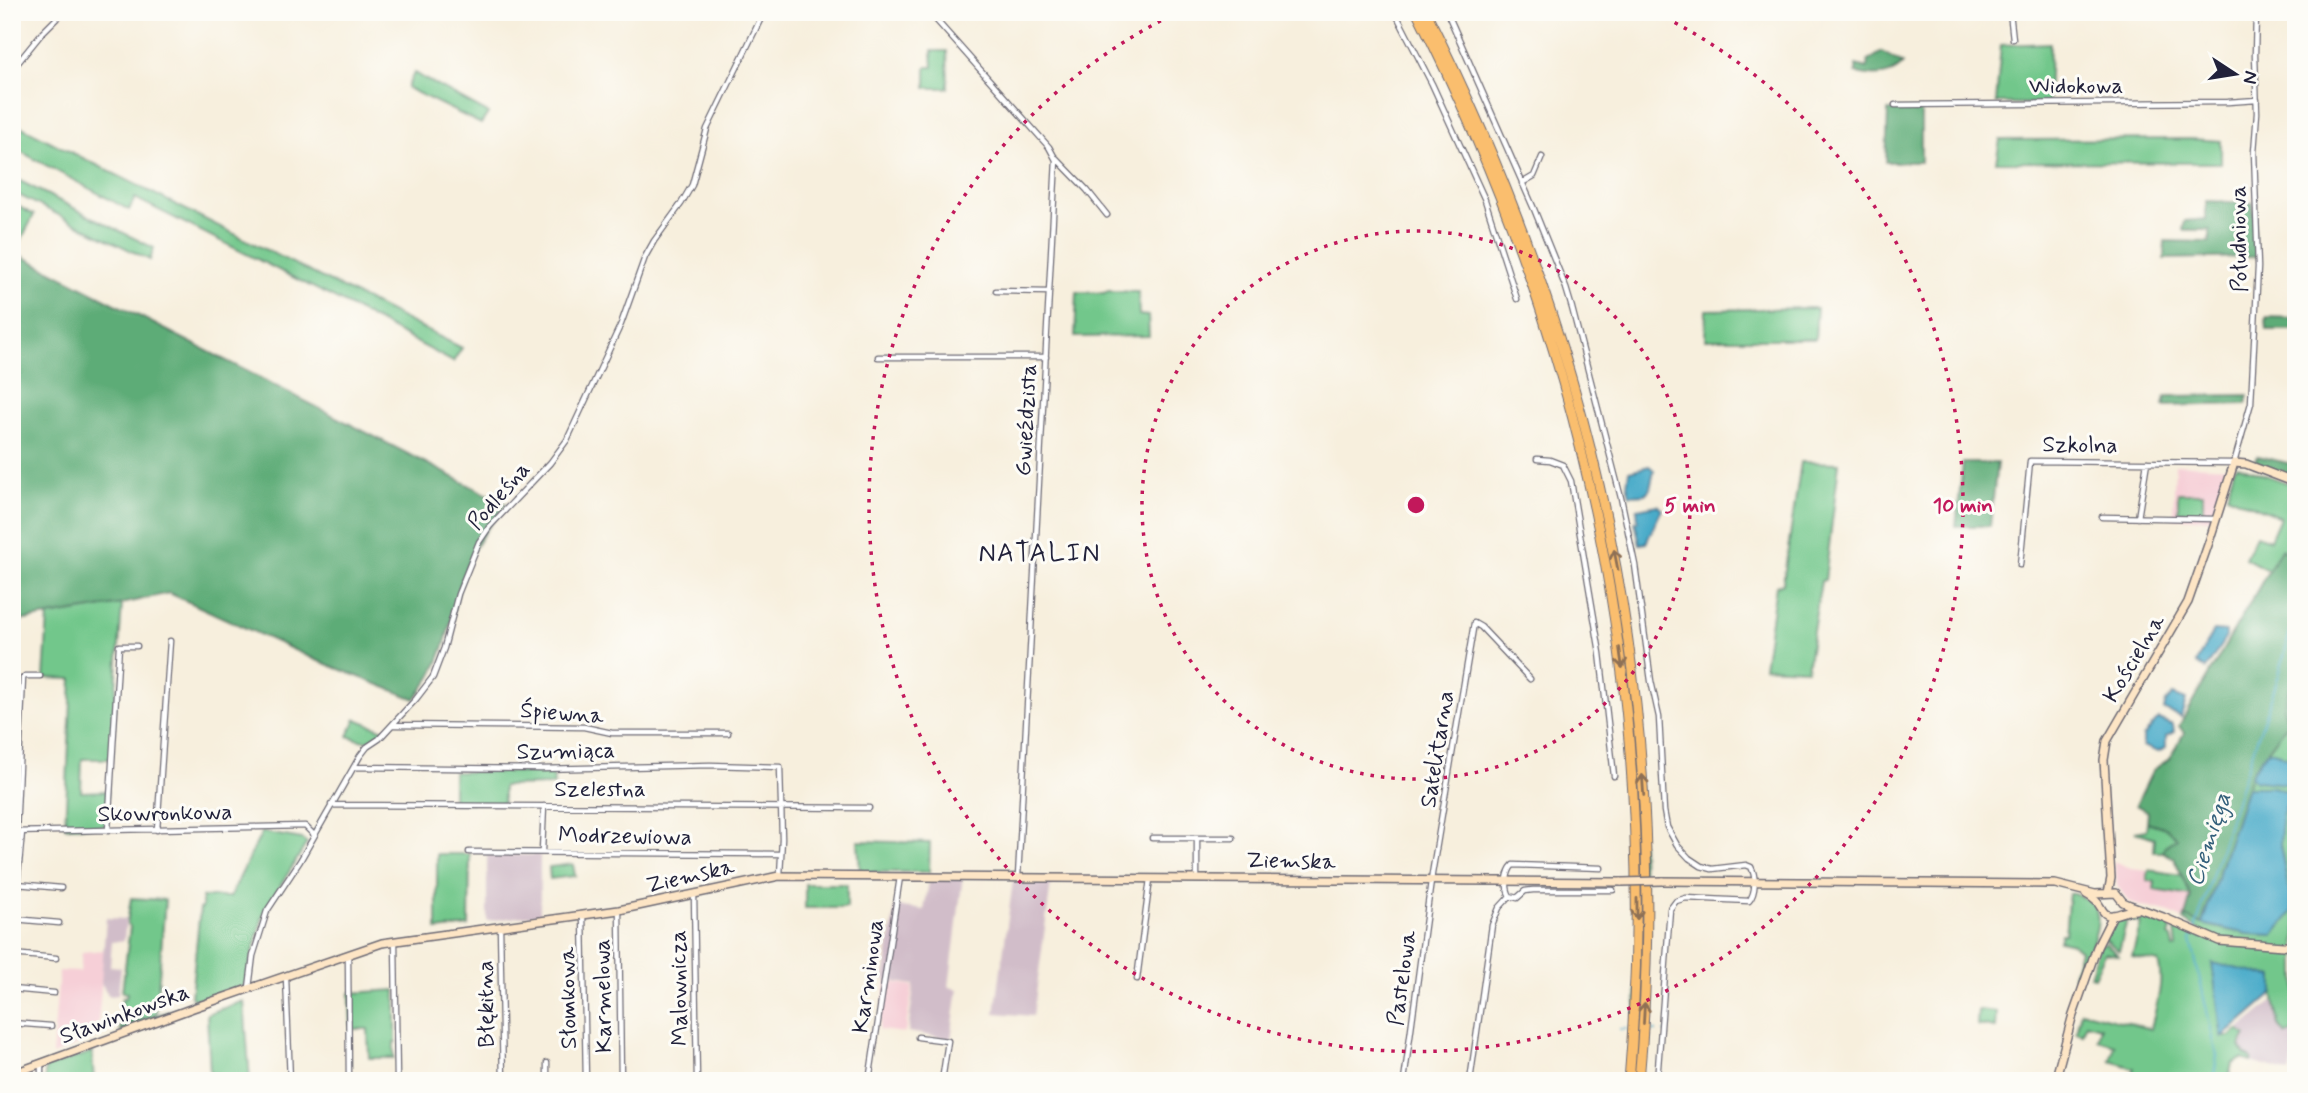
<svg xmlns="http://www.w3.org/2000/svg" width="2308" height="1093" font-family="Mynerve,sans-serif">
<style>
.built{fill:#f6cfd7}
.industrial{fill:#d1bdc9}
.green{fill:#72c78b;stroke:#4a7463;stroke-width:2}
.forest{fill:#5dac77;stroke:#406759;stroke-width:2}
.water{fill:#4aabc9;stroke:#366682;stroke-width:2}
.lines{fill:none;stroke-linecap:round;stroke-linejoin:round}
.stream{stroke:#4aabc9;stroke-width:2}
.street-casing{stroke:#6d6a74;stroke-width:7}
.secondary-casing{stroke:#6d6a74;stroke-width:10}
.highway-casing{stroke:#6d6a74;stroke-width:11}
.street{stroke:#fff;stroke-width:4.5}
.secondary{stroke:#fde5c5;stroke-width:7}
.highway{stroke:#fabe6e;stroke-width:9}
.secondary-bridge-casing{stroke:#6d6a74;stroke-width:10;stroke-linecap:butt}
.secondary-bridge{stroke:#fde5c5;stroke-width:7}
.oneway{stroke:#8e7054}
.ring{fill:none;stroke:#c2185b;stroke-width:3.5;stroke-dasharray:3.5 7}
.labels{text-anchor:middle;stroke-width:6;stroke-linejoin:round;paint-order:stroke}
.street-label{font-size:23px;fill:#22223b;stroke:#fdfcf7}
.water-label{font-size:24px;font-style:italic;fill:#34607b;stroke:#fdfcf7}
.quarter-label{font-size:26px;letter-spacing:2px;fill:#22223b;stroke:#fdfcf7}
.centre{fill:#c2185b;stroke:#fdfcf7;stroke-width:3.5}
.ring-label{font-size:21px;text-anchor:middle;font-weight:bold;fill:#c2185b;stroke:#fdfcf7;stroke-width:6;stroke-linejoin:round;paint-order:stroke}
</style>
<rect width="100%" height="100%" fill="#fdfcf7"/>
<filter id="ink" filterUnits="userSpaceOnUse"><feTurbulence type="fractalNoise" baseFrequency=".0143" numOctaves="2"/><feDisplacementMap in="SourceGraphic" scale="14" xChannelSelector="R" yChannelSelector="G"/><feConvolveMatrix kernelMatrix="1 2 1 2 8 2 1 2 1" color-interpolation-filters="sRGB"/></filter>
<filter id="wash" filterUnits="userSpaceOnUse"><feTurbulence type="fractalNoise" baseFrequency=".00686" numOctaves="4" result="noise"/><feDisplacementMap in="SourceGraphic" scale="28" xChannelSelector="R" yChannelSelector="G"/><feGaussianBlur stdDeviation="1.57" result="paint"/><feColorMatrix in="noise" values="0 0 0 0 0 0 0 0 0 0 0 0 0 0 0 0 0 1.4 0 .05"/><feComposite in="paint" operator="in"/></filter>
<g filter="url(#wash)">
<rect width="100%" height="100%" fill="#f7efdd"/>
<!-- built -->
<path class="built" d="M2175,464L2228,467L2215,519L2173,518Z
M2114,861L2131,868L2149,870L2147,880L2155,881L2154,890L2191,896L2184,920L2170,913L2133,904L2127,899L2117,885Z
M104,950L97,1037L52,1055L59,971L80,972L82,952Z
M886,981L913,986L905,1033L879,1030Z"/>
<!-- industrial -->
<path class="industrial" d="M487,855H540V914L487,921Z
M930,876H963L949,987L958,989L951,1039L908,1032L914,985L884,980L895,906L924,910Z
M1013,881L1051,883L1033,1016L995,1013Z
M106,918L126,919L124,940L112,942L110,966L121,967L118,995L109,996L101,983Z
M2275,1000L2279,1026L2286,1035L2296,1031V1051L2289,1073L2251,1062L2252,1058L2244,1054L2240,1046L2245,1035L2238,1030Z"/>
<!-- green -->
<path class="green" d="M2050,43L2048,104L1996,103L2001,45Z
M932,51H947L948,88H926V67H933Z
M414,73L488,113L481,124L407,88Z
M12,122L69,151L462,348L453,362L342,302L135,198L129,210L12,147Z
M2191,139L2221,141V163L1996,162L2000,140Z
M12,177L154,248L150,260L12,192Z
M12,203L34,215L15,252L12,251Z
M1106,291L1138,292L1139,315L1148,316L1149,336L1075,337L1077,292L1105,293Z
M1817,308L1815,339H1705L1706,310Z
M1801,462L1839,463L1825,580L1821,581L1807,669L1764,667L1776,586L1783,583Z
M2237,465L2296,486V557L2281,549L2269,571L2245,558L2256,535L2270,540L2280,517L2227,495L2234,469Z
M2178,493H2203V512L2178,511Z
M122,604L111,759H82L81,792L108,791L105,826L65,827L72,679L44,678L48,616Z
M2296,672V1031L2286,1035L2279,1026L2273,993L2223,1037H2230L2238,1030L2246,1035L2240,1046L2244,1054L2252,1058L2251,1062L2242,1059L2232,1064L2228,1081H2128L2134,1068L2110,1061L2115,1045L2098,1040L2101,1027L2086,1023L2083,1034L2076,1032L2081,1011L2151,1029C2155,1009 2165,982 2158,962L2132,957L2141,923L2127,920L2119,951L2104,938C2126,899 2136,919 2170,925L2171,931L2169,936L2172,938L2174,948H2177L2175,930L2177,927L2201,938L2204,934L2184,920L2185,917C2213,929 2243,934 2274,935L2293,911L2280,845L2281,816L2274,787H2247L2253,770L2288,723L2283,707Z
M356,719L384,730C368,744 368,743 348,736Z
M553,771L554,785L503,786V803H453V772Z
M2147,822L2166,828L2177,838L2165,846L2163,852H2154L2155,838L2135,832L2146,830Z
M262,832L302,839L307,843L264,912L244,986L205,1000L203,997L200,998L202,1002L192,1005L191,1002L196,999L191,997L200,909L202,908V897H230Z
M858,841L930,843L929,872H860Z
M1639,844H1642L1643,933L1635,1081H1631L1640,933Z
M437,854H470L469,926L437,930Z
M573,864L575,876L550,879L549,867Z
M2149,870L2181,875L2191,896L2154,890L2155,882L2147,880Z
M805,884H847V908H805Z
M2069,893C2121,903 2088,946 2079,977L2073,976L2080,950L2073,944L2059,941L2061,934H2065Z
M131,898L165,900L156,1015L120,1026L122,998H126L127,993L122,992L130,927L127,924Z
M2105,943L2118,955L2105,953L2094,977L2090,976L2099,945Z
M396,990V1042H394V1058H369L368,1029H351L350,993Z
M244,1001L250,1081H216L219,1079V1074L210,1073L207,1014Z
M1978,1010L1996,1012L1995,1028L1977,1025Z
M92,1052L94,1081H45V1068Z"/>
<!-- forest -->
<path class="forest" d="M1882,52L1903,64C1891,78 1873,77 1856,73V65L1867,68L1868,61Z
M1888,110H1921V162H1886Z
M2206,201L2253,203L2256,257L2164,259L2165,241L2210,242V230H2183L2185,221L2206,219Z
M12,251L506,504C493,520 481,535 472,553C453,592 452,639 431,677C427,684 420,691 415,699L316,660L169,593L122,604L12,622Z
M2266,317L2296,318V330H2267Z
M2248,395L2246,404L2164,406L2166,396Z
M2258,456L2296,465V480L2254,465Z
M1963,463H1997L1990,526H1956Z
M2281,549L2296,558V672L2283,707L2288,723L2253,770L2202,924L2185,917L2191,896L2174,858L2163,852L2165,846L2177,838L2166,828L2147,822L2148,812L2136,805L2153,770L2169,759L2184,733L2179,726Z
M179,1008L180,1012L120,1032V1026Z"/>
<!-- water -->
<path class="water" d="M1649,466L1654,470L1650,489L1645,494L1630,495L1627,485L1629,471Z
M1658,505L1662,509L1646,543L1640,544L1635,522L1638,521L1637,509Z
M2214,631L2226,632V637L2206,669L2196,663Z
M2173,695L2186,700L2181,717L2164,710L2166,702Z
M2158,719L2173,725L2174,732L2166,736V748L2158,752L2143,746V737Z
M2267,751H2274L2296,762V785L2256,781L2251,777L2253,770Z
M2247,787H2274L2291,793L2282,816L2280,845L2293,911L2274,935L2247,934L2202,924Z
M2212,963L2274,977V993L2222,1038Z"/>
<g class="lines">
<!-- stream -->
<path class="stream" d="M2195,929L2239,791L2279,675L2296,610
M2193,934L2191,940L2217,1056L2213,1081
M1620,1029H1626
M1651,1031H1656
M1664,1032H1667"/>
</g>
</g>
<g filter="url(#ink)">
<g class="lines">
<defs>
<path id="street" d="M929,12L1049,147L1056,160L1018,877
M1395,12L1432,84L1485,200L1517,299
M1447,12L1534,209L1566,288L1572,308L1621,498L1635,565L1651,681L1659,717L1664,811L1667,827L1677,845L1689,858L1701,866L1712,869L1746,865L1751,867C1756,876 1756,893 1749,901L1686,898L1676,901L1670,909L1657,1081
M2010,12L2013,39
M12,70L42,33L63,12
M1895,105L2228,102L2257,100
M1056,158L1087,190L1107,215
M1522,183L1534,176L1542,157
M996,291L1049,292
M878,357H1046
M1537,459L1550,460L1563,465L1571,481L1600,653L1614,776
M2102,517L2216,519
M2138,518L2147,462
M2020,565L2030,461L2234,463L2251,403L2258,267L2254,152L2257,113L2255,55L2256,12
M394,725L584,727L612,733H728
M354,767L541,769L710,765L780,767L782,839L780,875
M331,805L869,808
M157,830L170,641
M108,831L119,646H137
M12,832L305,826L314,835
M16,832L23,678L25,676H40
M1152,838H1233
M542,851L544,806
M469,852L781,854
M1601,868L1513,865C1506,872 1505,888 1510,896L1517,898L1525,891L1533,890H1613
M1197,878V838
M17,884L61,888
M694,894L697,1081
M619,910L621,1081
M583,915L586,1081
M14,919L59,923
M500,926L503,1081
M12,941L22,832
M395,942L397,1081
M12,954L56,958
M348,956L349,1081
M286,977L290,1081
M1137,979L1150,879
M249,988L253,956L267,911L300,861L360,756L367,747L379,739L416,699L433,677L444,648L458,594L479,542L490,526L550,463L567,440L621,324L645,257L654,241L681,204L692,185L707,129L764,12
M12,989L54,993
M12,1023L51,1026
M918,1037L948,1041L942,1081
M547,1063V1081
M41,1064V1081
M869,1081L900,877
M1404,1081L1432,874L1474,623L1481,627L1530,679
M1470,1081L1492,925L1499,908L1510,896"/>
<path id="secondary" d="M1662,881L2055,884L2095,894L2116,893L2123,902L2130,905L2163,917L2219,941L2296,947
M2108,893L2111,878L2104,760L2107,741L2188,602L2209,542L2234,463L2246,464L2296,483
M2086,894C2090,896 2093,898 2096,901C2102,906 2102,917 2113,915C2122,914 2125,910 2136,910
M12,1074L193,1008L382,943L619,910L779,876L1622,882
M2055,1081L2072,1018L2097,947L2113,915"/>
<path id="highway" d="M1417,12C1588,350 1661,703 1629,1081
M1426,12C1596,348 1673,704 1639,1081"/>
</defs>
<!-- street casing -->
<use href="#street" class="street-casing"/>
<!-- secondary casing -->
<use href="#secondary" class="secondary-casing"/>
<!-- highway casing -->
<use href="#highway" class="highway-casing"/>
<!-- street -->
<use href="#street" class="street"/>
<!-- secondary -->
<use href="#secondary" class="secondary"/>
<!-- highway -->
<use href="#highway" class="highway"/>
<defs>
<path id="secondary-bridge" d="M1622,882L1662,881"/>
</defs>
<!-- secondary-bridge casing -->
<use href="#secondary-bridge" class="secondary-bridge-casing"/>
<!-- secondary-bridge -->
<use href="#secondary-bridge" class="secondary-bridge"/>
</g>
<!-- one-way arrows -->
<defs><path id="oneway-shaft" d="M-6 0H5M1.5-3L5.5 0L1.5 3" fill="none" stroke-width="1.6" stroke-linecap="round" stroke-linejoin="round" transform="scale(1.75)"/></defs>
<g class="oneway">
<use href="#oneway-shaft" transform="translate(1616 560) rotate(-101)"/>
<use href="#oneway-shaft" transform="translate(1621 658) rotate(82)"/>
<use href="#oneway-shaft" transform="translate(1643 785) rotate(-94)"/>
<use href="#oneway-shaft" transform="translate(1637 909) rotate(90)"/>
<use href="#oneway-shaft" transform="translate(1644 1013) rotate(-87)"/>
</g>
</g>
<!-- distance rings -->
<g class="ring">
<circle cx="1416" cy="505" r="274"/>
<path d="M1656 13A547 547 0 1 1 1176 13"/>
</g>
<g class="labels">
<!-- street labels -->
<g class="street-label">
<text x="2076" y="93">Widokowa</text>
<text transform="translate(2238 239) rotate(-91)" y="8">Południowa</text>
<text transform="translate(1025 420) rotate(-87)" y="8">Gwieździsta</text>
<text transform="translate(2080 444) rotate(1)" y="8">Szkolna</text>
<text transform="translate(498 495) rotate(-49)" y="8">Podleśna</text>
<text transform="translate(2133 658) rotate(-59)" y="8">Kościelna</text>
<text transform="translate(562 712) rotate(4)" y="8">Śpiewna</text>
<text transform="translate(1436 749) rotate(-81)" y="8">Satelitarna</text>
<text transform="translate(566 750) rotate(-1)" y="8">Szumiąca</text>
<text x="600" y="796">Szelestna</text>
<text transform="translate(165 812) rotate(-1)" y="8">Skowronkowa</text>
<text transform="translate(625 835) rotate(1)" y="8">Modrzewiowa</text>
<text transform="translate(1291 860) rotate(1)" y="8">Ziemska</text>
<text transform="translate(690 875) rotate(-13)" y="8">Ziemska</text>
<text transform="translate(867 976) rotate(-82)" y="8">Karminowa</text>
<text transform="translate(1401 978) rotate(-82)" y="8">Pastelowa</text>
<text transform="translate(678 988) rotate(-91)" y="8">Malownicza</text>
<text transform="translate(602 996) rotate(-91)" y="8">Karmelowa</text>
<text transform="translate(567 998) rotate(-91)" y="8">Słomkowa</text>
<text transform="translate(485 1004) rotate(-91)" y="8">Błękitna</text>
<text transform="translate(124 1013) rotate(-20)" y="8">Sławinkowska</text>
</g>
<!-- water labels -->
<g class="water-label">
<text transform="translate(2208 839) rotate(-72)" y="8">Ciemięga</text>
</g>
<!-- quarter labels -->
<g class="quarter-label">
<text x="1040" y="561">NATALIN</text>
</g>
</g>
<circle cx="1416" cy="505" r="10" class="centre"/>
<g class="ring-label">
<text x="1690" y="512">5 min</text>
<text x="1963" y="512">10 min</text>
</g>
<!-- margin -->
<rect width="2308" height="1093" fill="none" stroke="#fdfcf7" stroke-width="42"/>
<!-- north arrow -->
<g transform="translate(2235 74) rotate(102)" stroke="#fdfcf7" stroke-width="5" paint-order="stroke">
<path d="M0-5L12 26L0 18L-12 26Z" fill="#22223b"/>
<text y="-10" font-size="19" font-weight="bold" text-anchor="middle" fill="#22223b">N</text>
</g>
</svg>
